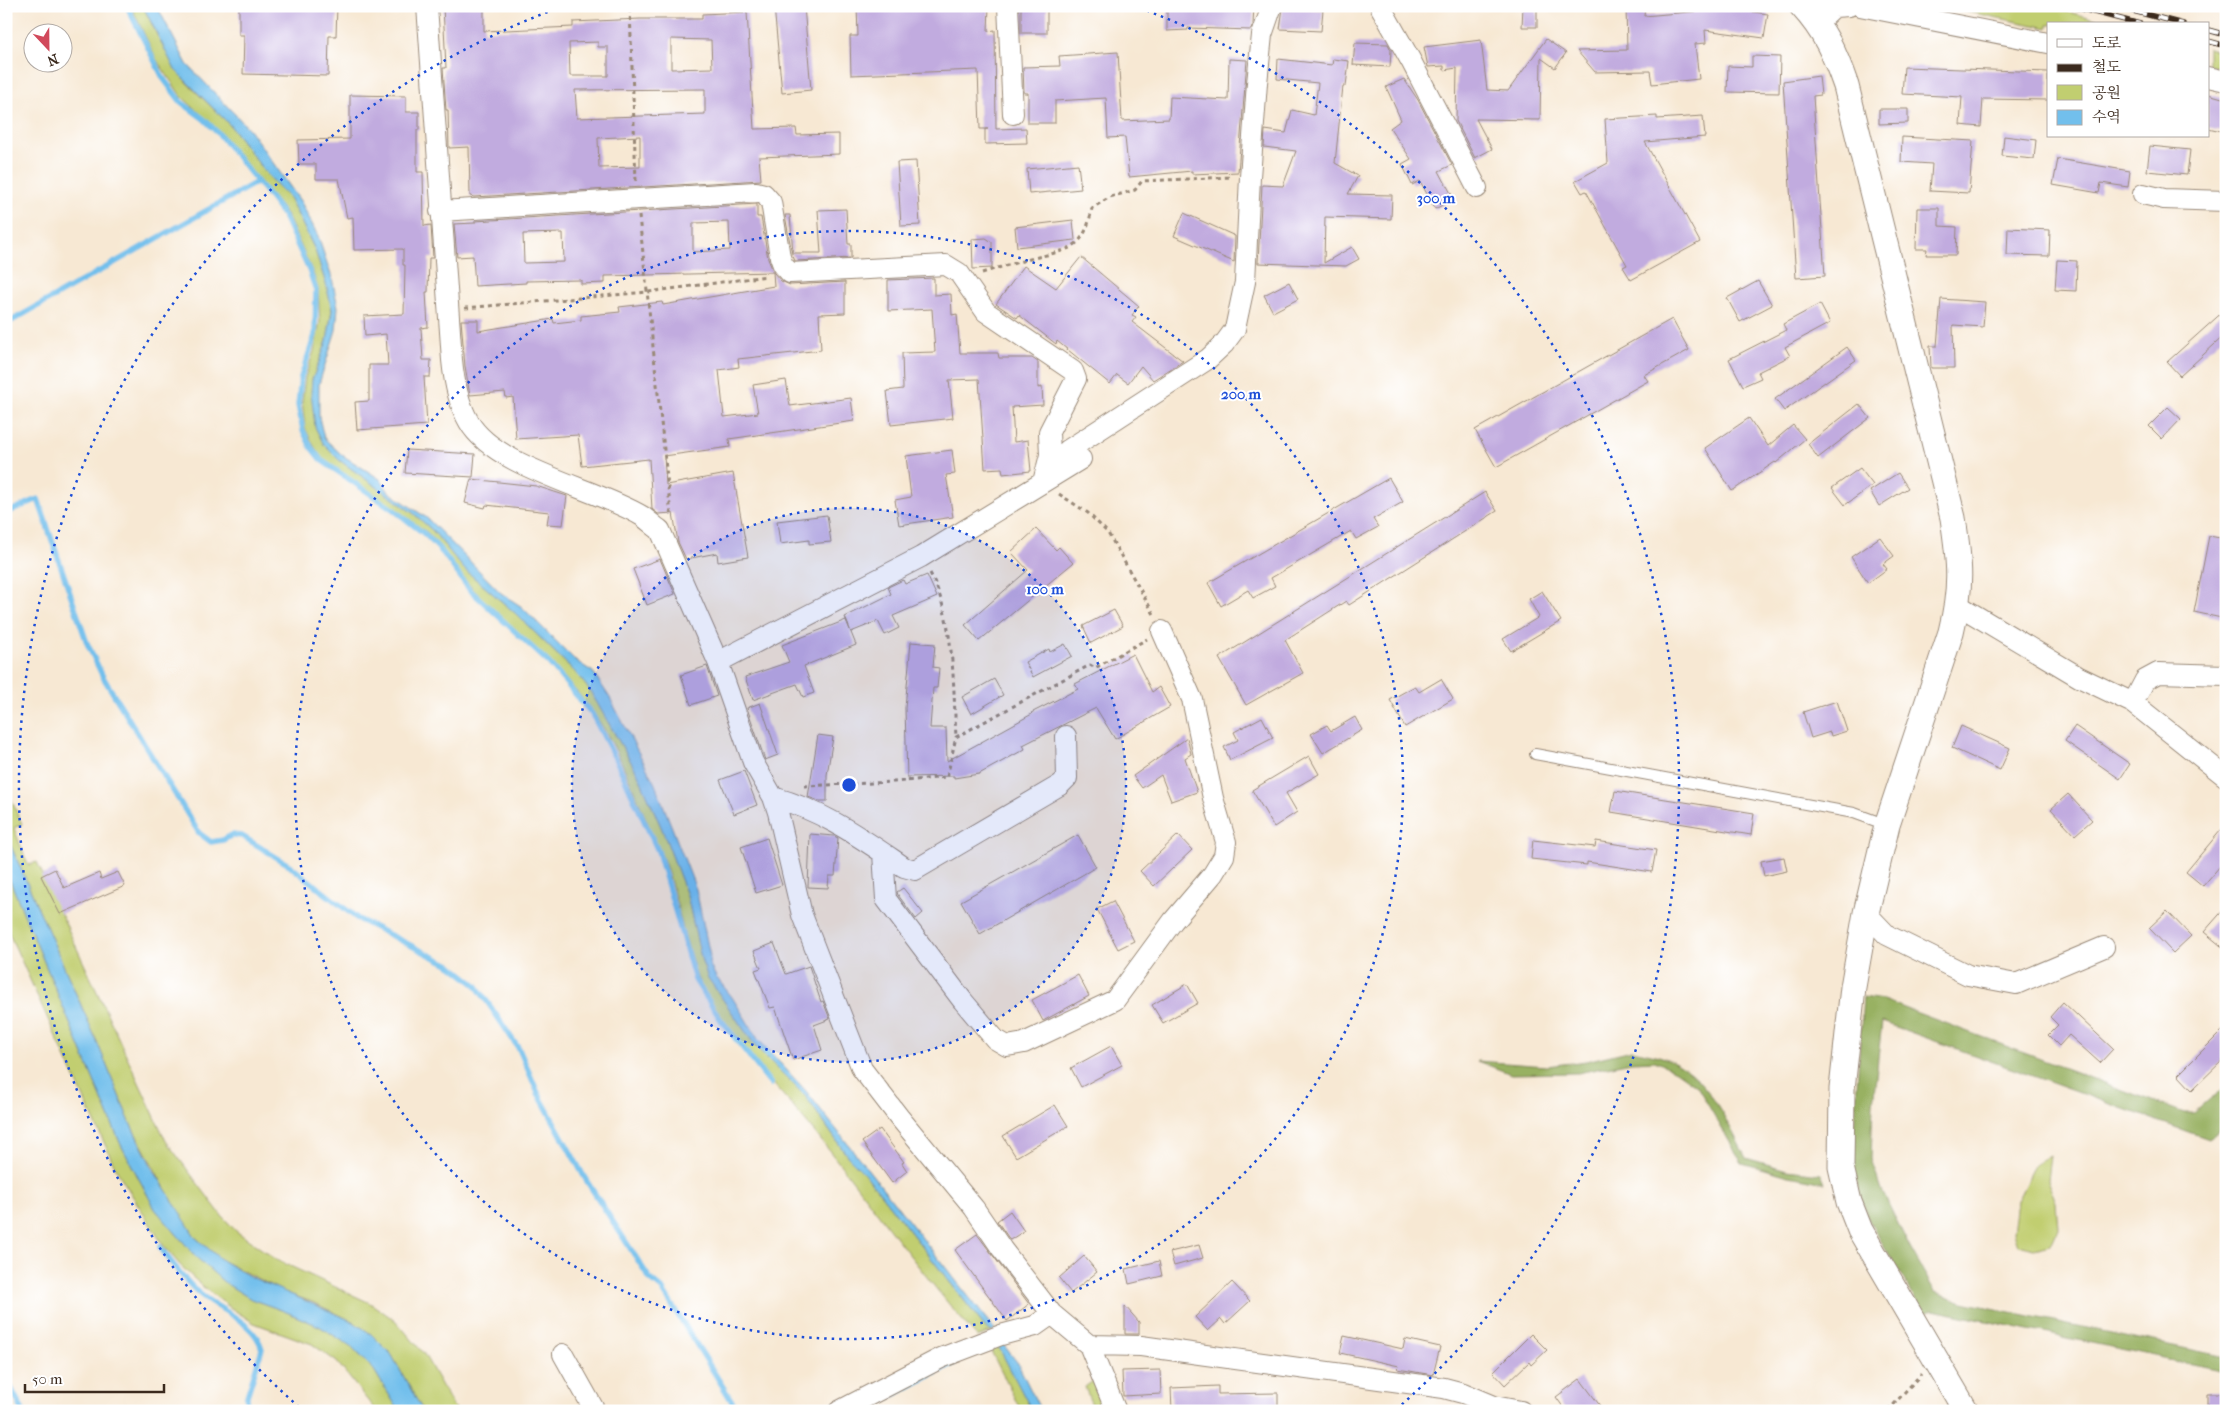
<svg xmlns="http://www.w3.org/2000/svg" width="2232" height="1417" font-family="'IM FELL French Canon','Noto Serif KR',serif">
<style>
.green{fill:#c1ce70;stroke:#7e7c47}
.forest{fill:#98b162;stroke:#6a6e40}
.water{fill:#72bfec;stroke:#567485}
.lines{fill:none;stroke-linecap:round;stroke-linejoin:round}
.stream{stroke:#72bfec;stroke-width:5.5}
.building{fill:#c1abdf;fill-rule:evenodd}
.service-casing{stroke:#998978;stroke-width:12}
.minor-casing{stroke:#998978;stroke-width:22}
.tertiary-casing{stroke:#998978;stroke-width:27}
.path{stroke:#998978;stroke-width:3;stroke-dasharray:4 4;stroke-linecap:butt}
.service{stroke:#fff;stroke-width:10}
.minor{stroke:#fff;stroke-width:20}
.tertiary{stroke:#fff;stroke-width:25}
.rail-casing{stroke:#3b2a1e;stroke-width:5.5}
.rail{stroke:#fff;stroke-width:4;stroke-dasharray:11;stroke-linecap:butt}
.ring{fill:none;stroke:#1d4ed8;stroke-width:2.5;stroke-dasharray:2.5 5}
.centre{fill:#1d4ed8;stroke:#fff;stroke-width:2.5}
.ring-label{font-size:15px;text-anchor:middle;font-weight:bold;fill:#1d4ed8;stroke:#fff;stroke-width:4;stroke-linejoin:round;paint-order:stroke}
</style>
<rect width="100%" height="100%" fill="#fff"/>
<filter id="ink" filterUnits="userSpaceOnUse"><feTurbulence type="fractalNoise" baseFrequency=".02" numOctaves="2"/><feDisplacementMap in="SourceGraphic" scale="10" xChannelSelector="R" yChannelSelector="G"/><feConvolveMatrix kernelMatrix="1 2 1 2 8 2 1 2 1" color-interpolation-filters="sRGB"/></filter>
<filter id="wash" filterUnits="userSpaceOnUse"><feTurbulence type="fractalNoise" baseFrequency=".0096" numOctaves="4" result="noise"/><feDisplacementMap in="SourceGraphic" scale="20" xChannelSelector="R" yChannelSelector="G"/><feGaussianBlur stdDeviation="1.12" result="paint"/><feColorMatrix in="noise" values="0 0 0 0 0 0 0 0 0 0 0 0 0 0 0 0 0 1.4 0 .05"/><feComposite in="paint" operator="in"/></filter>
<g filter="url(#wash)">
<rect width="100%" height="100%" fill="#f7e8d3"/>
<!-- green -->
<path class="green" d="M131,6H143L158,37L186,82L229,124L266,173L290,199L315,250L326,284L332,310L327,341L312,380L315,427L339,460L413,513L433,531L464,569L515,613L575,672L589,689L638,774L662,829L687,895L702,962L708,978L756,1047L806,1097L848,1157L865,1174L985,1327L992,1332L977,1337C921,1274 873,1205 820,1139C779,1088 730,1040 699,982C695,974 693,963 690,954C679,919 674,883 659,849C638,804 622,752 592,711C558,664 511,630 471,587C455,570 444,550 428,533L322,459L314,446L305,428L302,401L305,377L314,351L320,321L318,289L313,273L287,215L219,131L181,96L156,59Z
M1939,6H2045L2114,24H2048V28Z
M2208,48L2226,53V69L2208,65Z
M6,787L22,824L14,828L28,865L37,862L166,1141L222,1216L236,1231L277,1260L370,1303L396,1321L424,1354L456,1411H423L391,1354L371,1334L352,1321L312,1302L284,1292L223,1261L196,1238L174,1205L131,1125L95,1037L6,835Z
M6,871L121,1145L155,1209L197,1258L225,1283L251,1299L284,1311L319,1326L352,1347L374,1370L399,1411H376L337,1362L312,1344L254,1323L231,1308L203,1287L180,1265L163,1245L117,1171L6,927Z
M2050,1156L2047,1180L2056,1203L2058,1229L2051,1245L2034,1249L2017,1245L2013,1232L2017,1201L2035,1165Z
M998,1345L1032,1411H1021L990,1349Z
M1097,1378L1109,1411H1094L1085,1387Z"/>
<!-- forest -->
<path class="forest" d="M1863,997L1883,1000L2184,1113H2194L2226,1085V1124L2208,1139L1882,1022L1873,1104L1871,1159L1882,1191L1910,1248L1935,1292L1963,1302L2226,1357V1371L1933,1310L1924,1314L1867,1217L1854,1173L1853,1144Z
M1632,1050C1642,1052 1653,1054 1662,1057C1706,1071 1726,1120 1746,1158L1787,1170L1821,1174L1825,1183L1789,1176L1742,1163L1697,1086L1676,1071L1655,1061L1631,1062L1578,1073L1511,1074L1477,1061L1547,1066L1586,1061Z"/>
<!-- water -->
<path class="water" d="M143,6H157L187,64L249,129L301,202L318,236L332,278L338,307L336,330L319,384V417L324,438L342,455L380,479L389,492L427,518L501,593L522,607L576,661L593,672L610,698L655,784L696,889L710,956L709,963L716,977L732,997L758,1039L806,1091L995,1330L992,1332L985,1327L865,1174L848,1157L806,1097L756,1047L708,978L702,962L687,895L662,829L638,774L589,689L575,672L515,613L464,569L433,531L413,513L339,460L324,445L315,427L311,392L312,380L327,341L332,310L326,284L315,250L290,199L266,173L229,124L175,70Z
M6,835L95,1037L131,1125L153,1169L196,1238L223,1261L251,1277L352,1321L371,1334L391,1354L423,1411H399L374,1370L352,1347L319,1326L284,1311L251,1299L225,1283L197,1258L155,1209L121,1145L6,871Z
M996,1342L1002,1343L1017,1362L1041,1411H1032Z"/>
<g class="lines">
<!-- stream -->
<path class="stream" d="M127,6L163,78L181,102L204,119L219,134L269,196L284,216L309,270L316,290L315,335L301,377L298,405L303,430L311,447L321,460L394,510L426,535L443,553L469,589L549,663L592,714L618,764L658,851L695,980L721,1020L771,1084
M6,324L257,182
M6,513L38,499L87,643L103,677L199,833L211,842L223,840L232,835L242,836L289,865L358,919L452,966L476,985L519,1049L538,1093L586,1180L650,1279L662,1289L738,1411
M160,1247C172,1263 185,1281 200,1294C220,1311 255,1322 262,1349L247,1396V1411
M6,1378L23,1411
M823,1411L834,1405
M867,1411L866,1409L956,1362"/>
</g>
<g id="blocks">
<!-- building -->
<path class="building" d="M239,6H337L336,36H329L328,76L243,74L244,35H239Z
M443,6H484V31L573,27V22L640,19H702V14L747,12L754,129L796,128L797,135L839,134V154L759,157L761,180L474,197L470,196L469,147L449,148L448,110H446L443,68H446ZM671,39L711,40L712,68L671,69ZM598,42V47H608V76H570L569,43ZM705,89V114L577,118L575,90ZM640,136V167L599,168L598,138Z
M774,6H804L811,90L782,93Z
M857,6H989L988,31L995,30L996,129L1026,128L1027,143L985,144V129H988H980L978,70L851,75L850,36H858Z
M1021,6H1047V33H1021Z
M1167,6H1254L1253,24L1251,30L1188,28V30L1167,31Z
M1523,6H1537V27H1522Z
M1626,6H1645L1644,16L1712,10V6L1768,14L1764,38L1705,30L1706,43L1695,44L1699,79L1652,84L1650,71L1595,72L1577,51L1627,50Z
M1283,8L1323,10L1321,31L1280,29Z
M1546,39L1566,53L1555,68L1541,58L1540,120L1476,119L1492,149L1475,158L1456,121L1457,68L1444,70V66L1428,67L1424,47L1481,40L1487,90L1508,91Z
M1355,43L1388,44L1391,50L1390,67L1353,65Z
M1118,52L1122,121L1169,119L1170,97L1228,100L1229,59L1247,60L1238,172L1192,174V171L1129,177L1125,137L1108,138L1106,98L1055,101V123H1028V93H1024L1023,67L1060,66L1059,56Z
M1752,56L1780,57L1779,93L1727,92L1728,66L1752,67Z
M1278,59L1332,65L1333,59L1349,61L1346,86H1343L1335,163L1358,176L1348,194L1392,195L1391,219L1325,217L1324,263L1352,247L1359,259L1346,266L1258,263L1262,185L1283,186L1296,151L1264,147L1265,130L1286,133L1292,110L1314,115L1318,83L1277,79Z
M1904,67L2048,72V100L1983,99L1981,127L1960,125L1962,97L1902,94Z
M1819,76L1821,95L1813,96L1825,276L1796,278L1783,81Z
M1404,79L1418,100L1452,165L1439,171L1454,199L1435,209L1420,181L1412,185L1402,164L1411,159L1390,128L1401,120L1386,87Z
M2208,94L2226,99V132L2208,128Z
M350,95L406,96V112H419V130H417V172H423L424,226L431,225L433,258H429L428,292H426L428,327L421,328L423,360H431L430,377H424L427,425L357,430L355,402L369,401V365H388L386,334L365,336L364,316L404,314L405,265H403V249L354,250L353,217L347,218L339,179H316V164H299L298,140L350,139Z
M1879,109H1908V123L1879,124Z
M1657,116V119L1703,116L1705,137L1645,142L1700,242L1631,280L1623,267L1627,265L1586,191L1582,193L1575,181L1608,163L1605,119Z
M2004,136L2036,140L2034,159L2002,156Z
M1902,137L1973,141L1969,193L1930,191L1932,164L1901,162Z
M2150,146L2190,150L2187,175L2147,171Z
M2058,159L2130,171L2128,187L2101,183L2099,193L2053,185Z
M916,161L920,225L901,226L897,162Z
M1078,164L1081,189L1029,194L1027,169Z
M757,204V217H761L768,259L774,273L781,281L790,285L845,282V313L819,314L821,350L738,359L739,367L719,370L724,417L758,413L753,385L786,380L790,406L851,398L854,421L729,439L730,447L664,456L666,485L733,473L748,557L718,562L717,553L686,559L678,542L673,513L658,514L652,509L649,459L582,466L578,435L516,439L513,397L506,398L505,392L470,395L465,366L461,320H478V331L553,319L554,323L581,320V316L620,312L619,307L662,302L663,305L774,286L773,272L605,276V283L581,284V280L526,281V283L475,286L473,256L457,257L454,224L475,223V221ZM729,222L730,250L693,252V223ZM563,233L564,262L524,263L523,234Z
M1917,208H1939V226L1957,227L1956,255H1926L1927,249H1916Z
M846,209L848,244H851V258L795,261L792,254L785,215H790L793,253H821L818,210Z
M1184,213L1235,236L1234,262L1174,236Z
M1073,220L1075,240L1017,247L1015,227Z
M2008,228L2050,230L2049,256L2007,255Z
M986,238L992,242V268L973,269L972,239Z
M1081,257L1139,306L1132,315L1136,317L1132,322L1183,361L1153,380L1141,366L1128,383L1117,375L1110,384L1057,341L1056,344L1019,315L1017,318L996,304L1024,266L1056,288Z
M2057,260L2077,261L2076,291L2055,290Z
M934,278V295L951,294L952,315L957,314L960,353H998L999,358H1032L1038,362V388L1042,387L1043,405L1012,407L1014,442L1028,440L1031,471L1003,474L1002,468L985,469L979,379L949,380L953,418L891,425L887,391L903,389L902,353L935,352L932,309L888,311V280Z
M1758,281L1772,305L1740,322L1727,298Z
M1289,282L1298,299L1273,312L1264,295Z
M1941,299L1985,302L1983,327L1953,325L1954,368H1931L1930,346H1937Z
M1820,304L1830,323L1785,347L1790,356L1758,372L1761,378L1743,386L1729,359L1786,330L1783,324Z
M2226,309V334L2180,376L2167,362Z
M1672,319L1689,350L1644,375L1648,381L1496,467L1475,430Z
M1847,347L1856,360L1784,411L1775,399Z
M1859,404L1870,418L1818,458L1808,444Z
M2168,407L2181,419L2162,439L2149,426Z
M1749,418L1768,446L1793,425L1805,439L1776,463L1775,462L1732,491L1705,448Z
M407,450L475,454L473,477L405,473Z
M952,450L955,474L946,475L953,517L899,525L895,500L911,497L906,456Z
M1860,468L1873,485L1845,505L1832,488Z
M1898,473L1908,488L1879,506L1870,491Z
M1389,478L1403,502L1373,519L1378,527L1356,539L1351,531L1271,578L1275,586L1253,598L1248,590L1221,606L1208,583Z
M471,479L536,486L567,496L563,525L547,524L549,512L486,505L485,508L465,503Z
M1485,492L1497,511L1349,605L1346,601L1285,640L1303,673L1246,705L1219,658Z
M827,515L831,542L809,544V540L780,544L777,521Z
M1036,529L1056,550L1059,547L1073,563L979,641L965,625L1028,570L1011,552Z
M2209,536L2226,539V619L2194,612Z
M1880,537L1894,556L1883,564L1887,569L1868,583L1851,557Z
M660,559L675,594L647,605L633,569Z
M927,575L937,597L893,616L899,628L885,635L878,621L851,632L845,617L891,594L888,587L903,580L905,584Z
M1542,591L1561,621L1511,651L1503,639L1539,617L1529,599Z
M1114,610L1123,626L1091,643L1083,626Z
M846,620L856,645L804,666L814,693L803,697L797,684L753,700L745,677L789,662L782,645Z
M911,642L935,644L933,667L939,668L937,688H933L930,728H946L947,761L1032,714L1031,713L1078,689L1075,684L1133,654L1152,692L1159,687L1170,707L1115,739L1096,708L1023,745L1025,749L979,774L954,778V776L907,777L905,708Z
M1065,644L1072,656L1033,677L1025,662L1049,649L1050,652Z
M707,666L717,696L691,705L681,675Z
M994,679L1003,695L971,714L962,697Z
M1441,679L1453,699L1405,727L1390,700L1415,686L1419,692Z
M1837,701L1847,731L1831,736L1830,732L1811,738L1803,712Z
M760,703L778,755L765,760L747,708Z
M1262,717L1273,738L1230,760L1224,747L1238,740L1234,732Z
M1355,717L1362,730L1323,753L1311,734L1327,725L1331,731Z
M1961,726L2010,748L2000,770L1952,748Z
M2075,726L2130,764L2120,779L2065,741Z
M818,735L833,737L827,775V801H819L808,797Z
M1187,738L1191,754L1185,758L1197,792L1171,801L1161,775L1142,788L1133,776Z
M1309,756L1319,774L1286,793L1297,812L1274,827L1252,790Z
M744,771L757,805L734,814L720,780Z
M1615,791L1754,813L1751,835L1611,812Z
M2068,794L2092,820L2075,835L2051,809Z
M2226,824V859L2203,886L2186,872Z
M810,834L834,836L838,838L835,876H829L828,888L808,887Z
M1078,835L1096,867L980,934L961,901Z
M1178,835L1192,850L1154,886L1140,871Z
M767,838L782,885L756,893L741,847Z
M1533,840L1595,847L1596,841L1656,850L1652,872L1587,862V865L1531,859Z
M1784,857L1787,871L1764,876L1761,861Z
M55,869L64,888L99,873L101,879L118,872L125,886L60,914L41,876Z
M903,888L923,913L916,919L898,895L897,892Z
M1113,901L1134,941L1118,949L1097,909Z
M2226,907V950L2204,932Z
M2167,911L2191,936L2173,953L2149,928Z
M774,943L786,974L809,966L821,1002L823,1001L830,1019L814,1025L822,1050L793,1060L775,1007L770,1008L755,970L761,968L754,951Z
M1078,975L1089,996L1043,1021L1032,1000Z
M1187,984L1198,1003L1163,1023L1152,1005Z
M2063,1002L2113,1049L2100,1063L2069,1035L2059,1046L2048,1035L2058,1025L2050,1017Z
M2226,1027V1057L2192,1090L2178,1075Z
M1111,1046L1122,1065L1081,1087L1071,1068Z
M1055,1105L1068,1126L1016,1157L1003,1136Z
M880,1129L904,1162L902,1163L907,1171L892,1183L862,1142Z
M1010,1211L1024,1231L1010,1240L997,1221Z
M977,1234L1029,1304L1007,1321L955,1250Z
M1199,1245L1203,1258L1174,1266L1170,1252Z
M1084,1256L1097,1272L1071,1293L1059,1278Z
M1159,1261L1162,1276L1129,1284L1126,1269Z
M1232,1282L1250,1301L1225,1324L1221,1319L1208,1331L1195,1317Z
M1125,1306L1139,1322V1334H1125Z
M1531,1334L1547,1350L1531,1365L1529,1362L1505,1385L1493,1372Z
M1344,1336L1403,1349L1405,1339L1440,1347L1433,1375L1398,1369L1399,1366L1340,1353Z
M1160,1370L1161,1394L1123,1396L1122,1371Z
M1580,1379L1604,1411H1566L1556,1397Z
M1218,1386V1394L1278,1393V1411H1225V1408L1172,1410L1171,1388Z
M2207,1393H2226V1411H2207Z"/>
</g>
</g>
<g filter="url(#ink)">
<use href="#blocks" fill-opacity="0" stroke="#998978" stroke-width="1"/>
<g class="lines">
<defs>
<path id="service" d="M1535,754L1854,813L1887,825"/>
<path id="minor" d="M427,6L452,360C454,381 458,403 469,422C495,468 596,488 642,516C648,520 654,526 660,530L718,662L753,762L773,797L778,812L802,915L862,1069L899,1117L974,1208L1002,1249L1052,1314L1089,1345L1116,1411
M1008,6L1013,114
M1380,6L1411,61L1477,188
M1860,6L2048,43
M1817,23L1834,7L1849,6
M2208,77L2226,81
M2143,194L2164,199L2226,201
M440,211L756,192L764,194L771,202L780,257L783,265L790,273L946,265L959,273L986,312L1073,371L1076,379L1049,432L1050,455L1043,482
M1047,477L1068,450L1208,359L1224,344L1235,329L1245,282L1250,177L1257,83L1262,35L1272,6
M1958,605L2079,677L2133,703L2226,777
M718,662L921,557L1081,459
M2133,703L2145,680L2158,673L2226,675
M773,797C824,811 861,838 904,867L915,870L1060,785L1067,778L1066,736
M883,853L886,899L963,1001L995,1039L1007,1046L1024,1043L1115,1000L1173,921L1213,874L1224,856L1226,842L1213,798L1192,699L1162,631
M1866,913L1887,935L1968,975L2016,984L2104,947
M1089,1345L1141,1346L1444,1388L1463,1393L1494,1406L1521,1411
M563,1354L595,1411
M839,1411L941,1358L1001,1335L1035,1326L1052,1314"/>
<path id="tertiary" d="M1802,6C1825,31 1835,54 1846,86L1953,518C1960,564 1962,587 1951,632L1887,825L1866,913L1853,987L1842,1089L1841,1167L1849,1202L1860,1230L1966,1411"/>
</defs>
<!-- service casing -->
<use href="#service" class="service-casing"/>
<!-- minor casing -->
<use href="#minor" class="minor-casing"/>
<!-- tertiary casing -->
<use href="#tertiary" class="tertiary-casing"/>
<!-- path -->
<path class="path" d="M630,9L636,182
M639,216L671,515
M982,273C998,268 1014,263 1030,259C1068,249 1084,252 1092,208L1110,197L1135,190L1142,181L1232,177
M465,308L648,292L767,276
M1059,494L1088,513L1108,533L1155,616
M930,573C955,619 953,686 956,737
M804,786L894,782L947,777L956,737L1090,665L1095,668L1147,639
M1888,1411L1921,1374"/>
<!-- service -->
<use href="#service" class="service"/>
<!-- minor -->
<use href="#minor" class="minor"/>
<!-- tertiary -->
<use href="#tertiary" class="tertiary"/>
<defs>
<path id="rail" d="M2071,6L2140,24
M2114,6L2183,24
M2208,30L2226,35
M2208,41L2226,46"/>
</defs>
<!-- rail casing -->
<use href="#rail" class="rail-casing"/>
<!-- rail -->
<use href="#rail" class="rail"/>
</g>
</g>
<!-- distance rings -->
<circle cx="849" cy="785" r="277" fill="#1d4ed8" fill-opacity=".12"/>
<g class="ring">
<circle cx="849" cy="785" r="277"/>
<circle cx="849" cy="785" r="554"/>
<path d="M299 1407A830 830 0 0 1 558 8M1140 8A830 830 0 0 1 1399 1407"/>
</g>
<circle cx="849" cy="785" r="8" class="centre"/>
<g class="ring-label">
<text x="1436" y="203">300 m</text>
<text x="1241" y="399">200 m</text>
<text x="1045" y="594">100 m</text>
</g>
<!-- margin -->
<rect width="2232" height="1417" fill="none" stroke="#fff" stroke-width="25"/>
<!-- legend -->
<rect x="2047" y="22" width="162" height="115" fill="#ffffff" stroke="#b1aaa5"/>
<rect x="2057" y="39" width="25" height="8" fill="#ffffff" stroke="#b1aaa5"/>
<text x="2092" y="48" font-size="15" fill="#3b2a1e">도로</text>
<rect x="2057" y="64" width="25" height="8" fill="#3b2a1e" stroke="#b1aaa5"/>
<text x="2092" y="72" font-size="15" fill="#3b2a1e">철도</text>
<rect x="2057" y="85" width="25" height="15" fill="#c1ce70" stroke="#b1aaa5"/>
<text x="2092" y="98" font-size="15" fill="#3b2a1e">공원</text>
<rect x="2057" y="110" width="25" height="15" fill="#72bfec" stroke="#b1aaa5"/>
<text x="2092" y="122" font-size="15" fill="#3b2a1e">수역</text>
<!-- north arrow -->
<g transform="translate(48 48) rotate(158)"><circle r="24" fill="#ffffff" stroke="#b1aaa5"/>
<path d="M0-4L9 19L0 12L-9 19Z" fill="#d1495b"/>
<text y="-8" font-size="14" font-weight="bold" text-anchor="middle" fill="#3b2a1e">N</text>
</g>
<!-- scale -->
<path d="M25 1384v8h139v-8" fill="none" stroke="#3b2a1e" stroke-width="2.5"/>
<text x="32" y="1384" font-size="15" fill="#3b2a1e" stroke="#ffffff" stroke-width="4" paint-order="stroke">50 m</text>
</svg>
